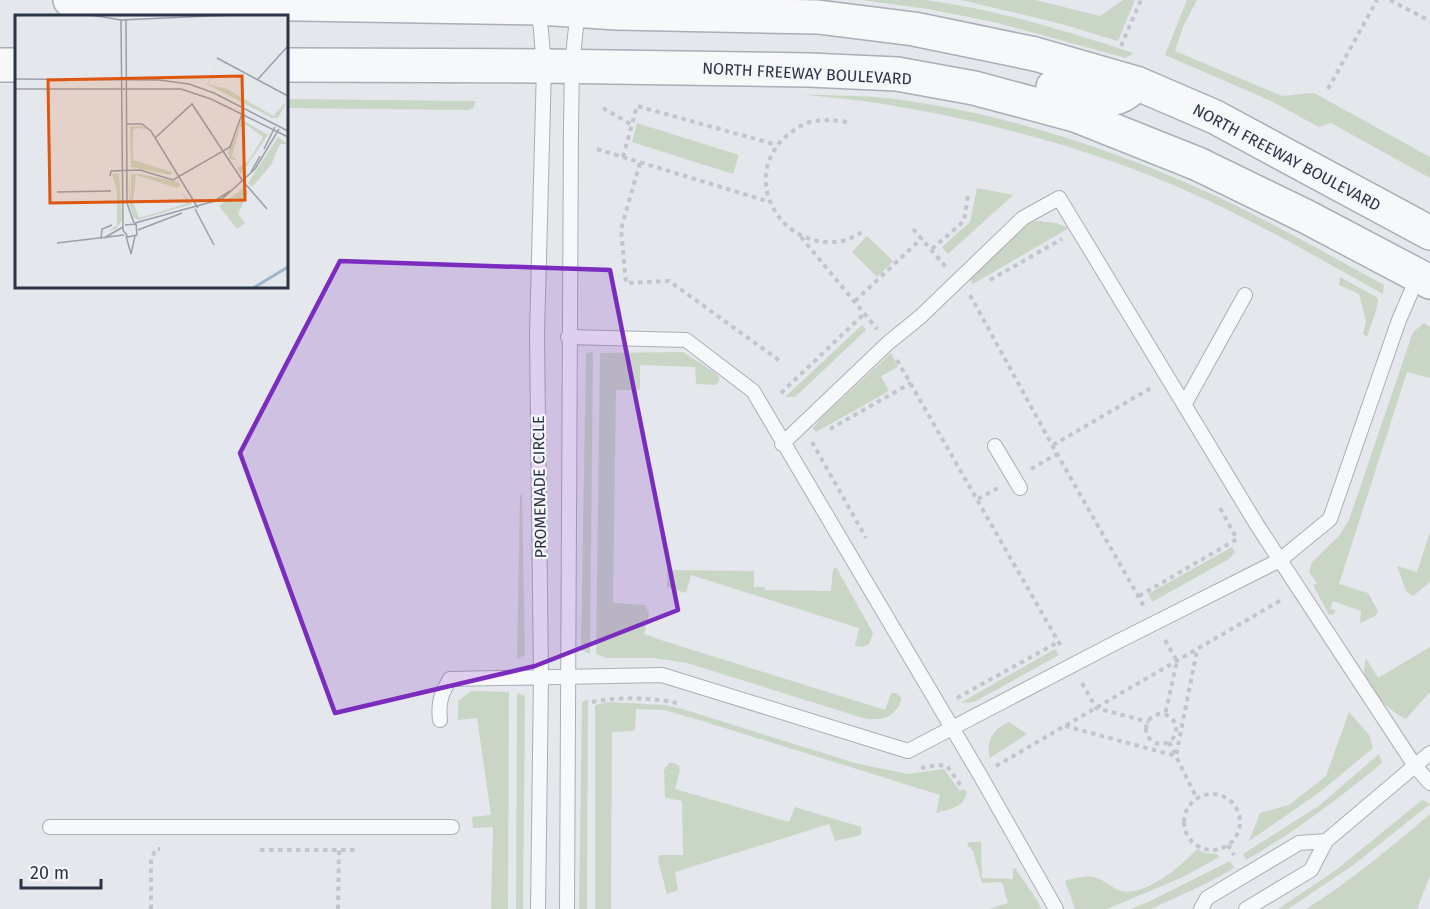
<svg xmlns="http://www.w3.org/2000/svg" width="1430" height="909" font-family="'Fira Sans',sans-serif">
<style>
.grass{fill:#c9d6c5}
.lines{fill:none;stroke-linecap:round;stroke-linejoin:round}
.service-casing{stroke:#a9aeb7;stroke-width:16}
.tertiary-casing{stroke:#a9aeb7;stroke-width:36}
.path{stroke:#c2c5cb;stroke-width:4;stroke-dasharray:4.5 4.5;stroke-linecap:butt}
.service{stroke:#f7f8fa;stroke-width:14}
.tertiary{stroke:#f7f8fa;stroke-width:33}
.marked{fill:#7b2cbf;fill-opacity:0.2;stroke:#7b2cbf;stroke-width:4.5;stroke-linejoin:round}
.labels{text-anchor:middle;stroke-width:4.5;stroke-linejoin:round;paint-order:stroke}
.street-label{font-size:16px;fill:#2b3445;stroke:#f4f6f9}
.inset-river{fill:none;stroke:#9fb4cc;stroke-width:3}
.inset-road{fill:none;stroke:#9a9fa9;stroke-width:1.5}
.view{fill:#df570f;fill-opacity:0.15;stroke:#df570f;stroke-width:3}
.inset-edge{fill:none;stroke:#2b3445;stroke-width:3}
</style>
<rect width="100%" height="100%" fill="#e4e7ec"/>
<!-- grass -->
<path class="grass" d="M861,0C882,0 904,0 925,0C996,9 1066,31 1133,53L1126,58L994,22L928,9Z
M961,0H1035L1100,16L1123,0H1135L1118,41L1058,23Z
M1187,0H1197L1183,27L1175,51L1282,96L1314,93L1430,157V178L1331,123L1319,127L1269,100L1165,55Z
M800,94C832,96 864,95 895,99C1007,114 1118,150 1220,198C1275,224 1329,255 1384,285L1383,294C1325,262 1267,228 1207,200C1109,154 1001,124 895,106C864,100 832,98 800,94Z
M287,99L475,101L474,107L469,110L287,108Z
M637,123L739,155L733,174L632,142Z
M977,188L1013,195L948,254L942,247L970,222Z
M1036,221L1056,223L1069,228L973,284L969,278C984,265 1019,226 1036,221Z
M867,236L893,261L877,277L852,252Z
M1340,277L1378,298C1377,313 1371,323 1367,337L1363,334L1366,321L1359,294L1339,285Z
M1424,323L1430,327V378L1407,372L1339,584L1368,593L1378,611L1375,616L1360,623L1361,611L1333,601L1330,609L1335,610L1334,614L1329,615L1313,585L1317,583L1309,572L1312,562L1339,536L1349,520L1413,332Z
M862,325L866,330L795,397H785Z
M593,351L590,654L581,650L586,354Z
M683,352L717,374L720,379L716,385L696,384L695,367L640,365V390H616L613,603L645,605L649,613L644,634L664,641L885,710L891,693H896L902,698C896,717 882,722 863,718L687,663L654,658H607L596,654L600,353Z
M891,353L898,367L881,376L889,391L816,432L813,428L823,416Z
M520,495H522L525,655L517,659Z
M1430,532V582L1413,596L1406,591L1397,566L1417,572Z
M1232,547L1235,552L1229,559L1152,602L1148,594Z
M836,567L873,633L869,644L863,647L855,646L859,628L691,575L686,593L667,587V570L754,571V587H765V590L831,591L833,570Z
M1430,647V692L1406,719C1392,713 1375,696 1367,682C1363,675 1364,666 1366,658L1378,678Z
M1055,649L1059,655L974,702L960,703Z
M471,691L509,692L508,909H491L493,827L473,828L472,817L491,815L477,718L458,720V701Z
M517,693L525,696L523,909H516Z
M588,699L587,909H579L582,702Z
M609,702L665,705L679,708L855,763L908,774L944,769L960,791L964,789L967,792C963,809 951,808 936,813L940,795L699,720L664,710L636,709L635,729L633,731L612,732L611,909H595V705Z
M1349,712L1369,735L1373,748L1320,792L1249,841L1260,813L1289,805L1326,776Z
M1009,722L1027,734L990,758C985,741 994,728 1009,722Z
M1379,754L1382,763C1338,799 1295,832 1246,860L1243,854L1320,805Z
M669,763H674L679,766L680,771L675,789L789,822L795,807L861,827V835L835,841L829,824L675,872L678,890L667,894L658,860L659,855H683L682,801L666,798L665,796L664,770Z
M1422,800L1430,804L1352,866L1288,909H1278L1336,870Z
M1430,814V876L1417,909H1306C1351,881 1390,848 1430,814Z
M969,842H981L982,878L1013,879V869L1015,868L1038,902L1041,909H989L1008,903L1002,882L982,883L973,851L967,845Z
M1197,849L1205,853L1217,854L1219,857L1183,877L1107,909H1075L1065,881C1079,877 1092,873 1105,882C1110,885 1115,889 1121,891C1146,897 1182,865 1197,849Z
M1230,861L1234,868L1205,884L1151,909H1131L1150,901Z"/>
<g class="lines">
<defs>
<path id="service" d="M568,337L686,340L753,391L980,775L1056,909
M1184,405L1245,295
M782,444L888,343L920,317L1023,218L1059,198L1257,525L1415,766L1430,783
M995,446L1020,488
M440,720C438,703 441,694 450,679L662,675L908,751L1111,645L1280,560L1330,519L1399,320L1418,276
M50,827H452
M538,909L541,677L537,335L544,66L539,8
M567,909L571,126L572,66L578,8
M1201,909L1207,898L1299,843L1326,841
M1246,909L1311,870L1326,841L1430,753"/>
<path id="tertiary" d="M70,0L539,8L618,13L818,17L914,29L1035,54L1136,83L1215,117L1430,233
M0,65H16
M286,65L544,66L809,70L897,74L974,88L1075,115L1198,164L1307,217L1430,282
M1053,87C1082,95 1114,112 1136,83"/>
</defs>
<!-- service casing -->
<use href="#service" class="service-casing"/>
<!-- tertiary casing -->
<use href="#tertiary" class="tertiary-casing"/>
<!-- path -->
<path class="path" d="M1390,0L1430,21
M1121,46L1141,0
M1328,89L1377,0
M603,108L632,125
M847,122C834,120 823,119 810,122C800,125 791,132 783,139C740,183 784,252 842,241C849,240 856,235 863,232
M597,149L770,202
M623,157L637,106L777,145
M640,163L621,229L626,283L669,281L780,361
M913,229L946,267
M801,237L877,329
M932,249L964,221L968,195
M990,280L1062,239
M970,295L1057,454L1145,608
M855,301L922,238
M897,360L1062,648
M781,393L865,313
M830,429L911,383
M812,442L866,538
M1053,445L1151,388
M1031,469L1057,454
M978,499L998,488
M1139,596L1237,539L1220,508
M1165,640L1177,661L1165,715
M1082,683L1096,708L1149,722
M957,698L1058,642
M592,702C620,697 649,697 677,703
M1146 729a15 15 0 1 1 30 0a15 15 0 1 1-30 0Z
M1065,726L1176,756L1197,650
M1169,742L1197,799
M996,766L1283,599
M921,768L938,765L947,766L961,786
M1184 822a28 28 0 1 1 56 0a28 28 0 1 1-56 0Z
M1228,845L1234,855
M260,850H358
M151,909V859L156,849H160
M338,909L339,850"/>
<!-- service -->
<use href="#service" class="service"/>
<!-- tertiary -->
<use href="#tertiary" class="tertiary"/>
</g>
<!-- marked area -->
<path class="marked" d="M340,261L610,270L678,610L535,666L335,713L240,453Z"/>
<g class="labels">
<!-- street labels -->
<g class="street-label">
<text transform="translate(807 73) rotate(3)" y="6">NORTH FREEWAY BOULEVARD</text>
<text transform="translate(1287 157) rotate(28)" y="6">NORTH FREEWAY BOULEVARD</text>
<text transform="translate(539 487) rotate(-91)" y="6">PROMENADE CIRCLE</text>
</g>
</g>
<!-- overview -->
<g transform="translate(15 15)">
<rect width="273" height="273" fill="#e4e7ec"/>
<path d="M204,46L193,69L212,74L258,101L272,86L263,103H257L192,69ZM227,105L253,120L226,159L222,153L233,147L248,122L232,110L225,112L217,141L222,145L215,144L213,138ZM115,111H127L132,114L121,113L118,116V145L157,157L156,160L116,152ZM263,122L273,129H265L256,150L237,172L233,168ZM104,158L107,205L101,214L93,216L102,210V176L97,159ZM114,159L116,191V159H125L163,167L166,170L162,173L121,160L118,187L124,203L170,189L172,185L169,182L167,177L177,189L123,205L118,202L114,186ZM230,172L233,178L223,199L230,208L222,214L204,191Z" fill="#c9d6c5"/>
<path class="inset-river" d="M238,273L273,252"/>
<path class="inset-road" d="M76,0L106,5L217,0M111,4L112,188L119,208M106,5L108,215L113,222L122,220L121,209L110,210M202,43L273,81M0,64L144,65L174,69L199,78L273,116M243,64L273,31M0,74H166L196,84L273,122M111,109H127L136,116L183,193M140,123L177,89L227,165L252,194M249,134L260,112M236,157L245,141M95,161L96,156L125,155L158,165L215,132L227,99M42,177L96,176M198,187L215,176M180,194L199,230M120,208L207,184L240,154L264,114M123,215L167,198M111,221L116,239M89,223L108,212M86,224L87,214L97,210M42,228L109,220M116,239L120,221"/>
<path class="view" d="M227,61L230,185L35,188L33,65Z"/>
<rect width="273" height="273" class="inset-edge"/>
</g>
<!-- scale -->
<path d="M21 879v9h80v-9" fill="none" stroke="#2b3445" stroke-width="3"/>
<text x="30" y="879" font-size="18" fill="#2b3445" stroke="#f4f6f9" stroke-width="4.5" paint-order="stroke">20 m</text>
</svg>
